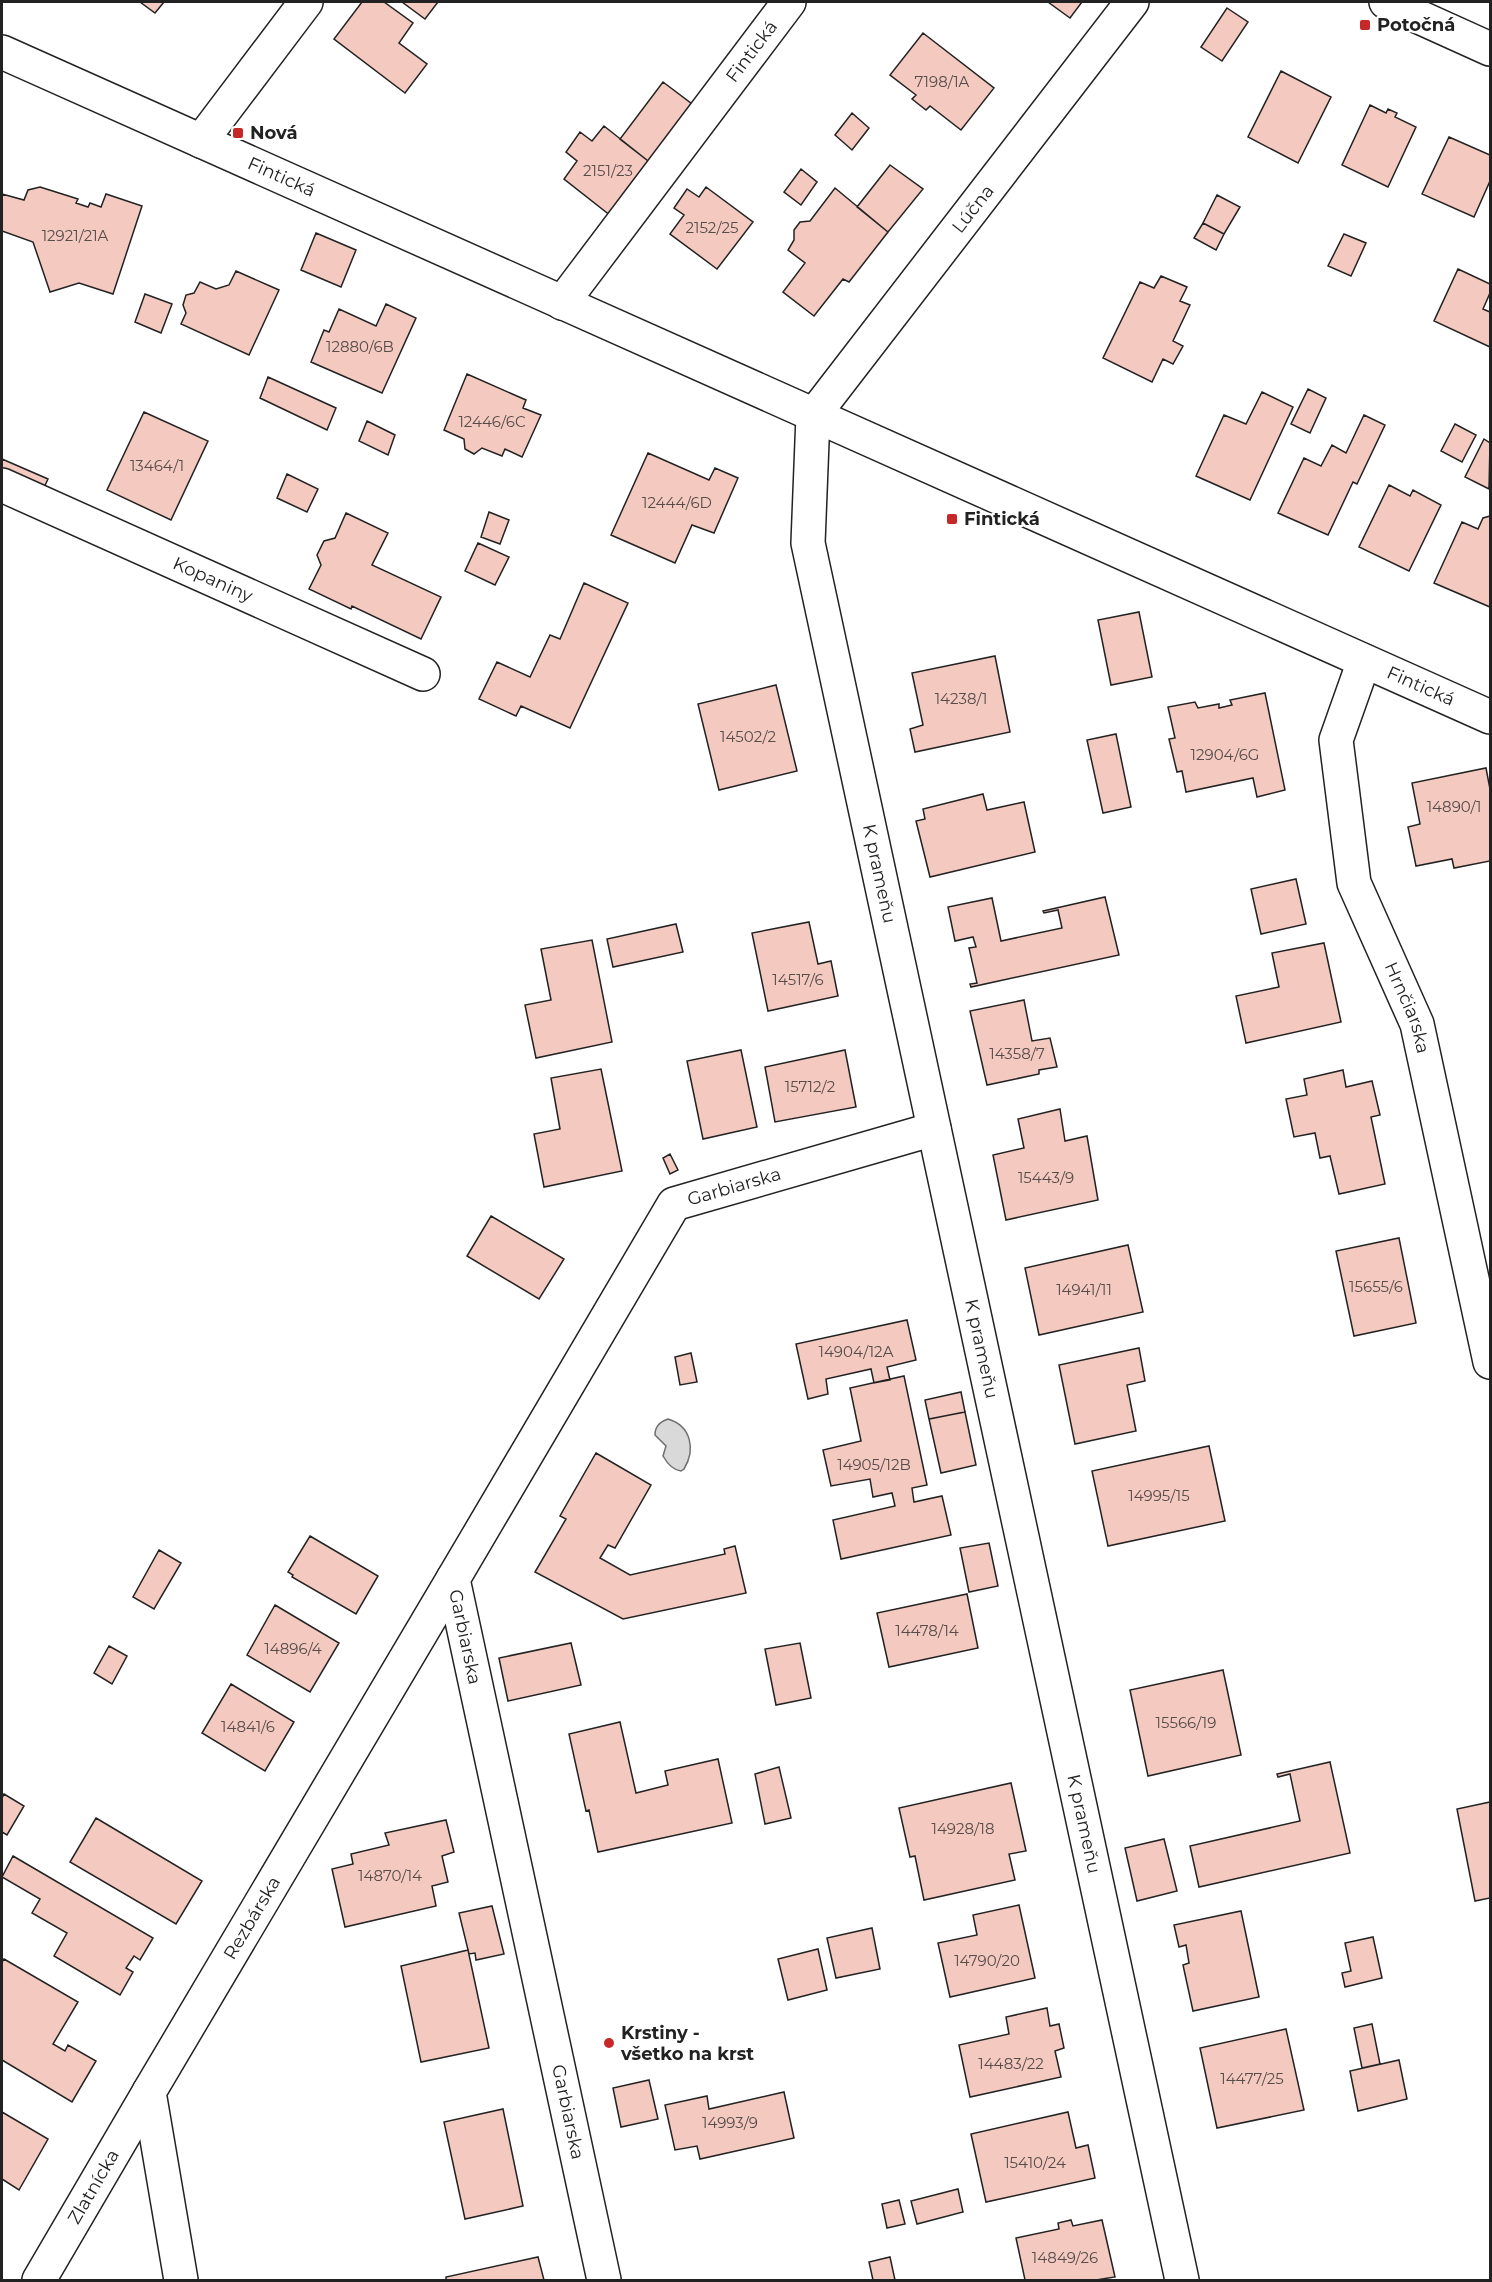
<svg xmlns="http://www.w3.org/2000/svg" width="1492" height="2282" font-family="Montserrat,sans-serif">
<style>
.water{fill:#d9d9d9;stroke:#6f6f6f;stroke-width:1.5}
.building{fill:#f3c9c0;stroke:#222;stroke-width:1.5}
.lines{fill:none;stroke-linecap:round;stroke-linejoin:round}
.minor-casing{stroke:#222;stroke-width:36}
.minor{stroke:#fff;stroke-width:33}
.poi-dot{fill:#c62828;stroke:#fff;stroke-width:2}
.labels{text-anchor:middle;stroke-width:4.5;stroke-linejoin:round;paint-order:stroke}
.number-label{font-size:15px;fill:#564c4a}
.poi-label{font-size:18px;font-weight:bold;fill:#222;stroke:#fff;text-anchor:start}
.street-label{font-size:18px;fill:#222;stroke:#fff}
</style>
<rect width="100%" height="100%" fill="#fff"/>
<!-- water -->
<path class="water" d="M668,1419C691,1426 696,1449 684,1469L681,1471C672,1470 667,1463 663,1456L666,1446L655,1435C655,1426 660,1422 668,1419Z"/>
<!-- building -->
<path class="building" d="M140,2H164L155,13Z
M362,2H384L413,23L399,43L427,64L405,93L334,39Z
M402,2H438L425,19Z
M1048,2H1082L1070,18Z
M1227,8L1248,22L1222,61L1201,47Z
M923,33L994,88L961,130L930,106L926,110L912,99L916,95L890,75Z
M1281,71L1331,97L1298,163L1248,137Z
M663,82L696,107L652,164L620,139Z
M1370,105L1386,113L1388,109L1397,113L1395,117L1416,127L1388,187L1342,165Z
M852,113L869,128L852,150L835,135Z
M604,126L652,164L611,216L564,179L577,161L566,152L580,132L592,141Z
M1449,137L1490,155V181L1474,217L1422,194Z
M890,165L923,189L888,232L857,207Z
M801,169L817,182L801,205L784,192Z
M40,187L78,199L76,203L88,207L90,203L101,207L106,194L142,206L113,294L79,283L50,292L33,242L2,231V194L24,200L28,190Z
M706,187L753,222L717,269L670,234L684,215L674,208L687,189L699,197Z
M835,188L888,232L849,282L843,279L814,316L783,292L805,263L788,250L794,240V230L800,222L810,221Z
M1217,195L1240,207L1224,234L1203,223Z
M1203,223L1224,234L1216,250L1194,238Z
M316,233L356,250L341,287L301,270Z
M1344,234L1366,243L1351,276L1328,266Z
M1458,269L1490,284V293L1483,309L1490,312V347L1434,321Z
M236,271L279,290L249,355L181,324L186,313L183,305L186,295L194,293L200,282L216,289L229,285Z
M1161,276L1187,287L1180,301L1190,305L1173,341L1183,346L1173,364L1163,359L1152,382L1103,358L1140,282L1154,288Z
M145,294L172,304L161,333L135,322Z
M386,304L416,318L382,393L311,362L324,330L329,332L339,309L376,326Z
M467,374L526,400L523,408L541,415L522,457L505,449L502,456L482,448L474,454L465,449L464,439L444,430Z
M268,377L336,408L327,430L260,398Z
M1308,389L1326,398L1310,433L1291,424Z
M1262,392L1293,407L1250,500L1196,476L1224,415L1246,424Z
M144,412L208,441L171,520L107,490Z
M1364,415L1385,425L1357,484L1353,482L1328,535L1278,513L1304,458L1321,466L1332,445L1346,453Z
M367,421L395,435L388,455L359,441Z
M1455,424L1476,435L1462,462L1441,451Z
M1484,439L1490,443L1489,489L1465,477Z
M648,453L709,480L715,468L738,478L714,533L692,525L675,563L611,535Z
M2,459L48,479L42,492L2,474Z
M287,474L318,489L307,512L277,498Z
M1389,485L1410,496L1413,490L1441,505L1409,571L1359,547Z
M489,512L509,520L500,544L481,537Z
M346,513L388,533L372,565L441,597L421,639L352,606L351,609L309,589L321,565L317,555L324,541L335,538Z
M1490,516V607L1434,583L1462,522L1478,529L1483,518Z
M478,543L509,557L495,585L465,571Z
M584,583L628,603L570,728L521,706L516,716L479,699L497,662L530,677L550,635L560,639Z
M1139,612L1152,677L1111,685L1098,620Z
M995,656L1010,732L915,752L910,729L923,725L912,673Z
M776,685L797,771L719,790L698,704Z
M1265,693L1285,790L1257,797L1253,778L1186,792L1182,771L1177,772L1169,739L1175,738L1168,707L1195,702L1198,708L1219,704V708L1232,705L1230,700Z
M1116,734L1131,807L1103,813L1087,740Z
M1486,768L1490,789V861L1454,868L1452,859L1416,866L1408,827L1420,824L1412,783Z
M983,794L987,810L1024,802L1035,852L930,877L916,821L925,819L923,809Z
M1296,879L1306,924L1261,934L1251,889Z
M1105,897L1119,955L971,987L970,984L977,983L969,948L976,947L973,937L955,941L948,907L992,898L1001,941L1062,928L1058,910L1044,913L1043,911Z
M809,922L818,964L831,961L838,996L768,1011L752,933Z
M676,924L683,952L613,967L607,939Z
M592,940L612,1042L536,1058L525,1005L551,1000L541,949Z
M1324,943L1341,1022L1246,1043L1236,996L1279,987L1272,953Z
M1024,1000L1032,1041L1050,1038L1057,1067L1039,1070V1074L987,1085L970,1011Z
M741,1050L757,1127L703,1139L687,1061Z
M845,1050L856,1107L775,1122L765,1067Z
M601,1069L622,1171L544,1187L534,1134L560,1129L551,1078Z
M1343,1070L1346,1087L1372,1081L1380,1115L1371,1117L1385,1184L1339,1194L1330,1156L1320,1158L1315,1133L1294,1137L1286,1099L1307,1095L1304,1079Z
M1060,1109L1065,1141L1087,1136L1098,1200L1006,1220L993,1155L1024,1148L1018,1119Z
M670,1154L678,1170L670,1174L663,1158Z
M491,1216L564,1259L539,1299L467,1256Z
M1399,1238L1416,1323L1354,1336L1336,1251Z
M1128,1245L1143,1312L1039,1335L1025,1268Z
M907,1320L916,1360L887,1367L890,1380L874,1383L871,1369L826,1379L828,1394L808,1399L796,1344Z
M1139,1348L1145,1381L1127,1385L1136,1431L1075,1444L1059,1365Z
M691,1353L697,1382L680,1385L675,1357Z
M904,1376L927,1485L912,1488L914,1502L942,1496L951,1535L841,1559L833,1520L895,1506L892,1493L873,1497L870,1479L831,1486L823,1450L861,1441L850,1388Z
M961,1392L965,1412L929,1419L925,1400Z
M965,1412L976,1465L941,1473L929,1419Z
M1209,1446L1225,1521L1108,1546L1092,1471Z
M596,1453L651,1485L615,1548L608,1545L600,1558L630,1575L725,1554L724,1549L735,1546L746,1593L623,1619L535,1572L566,1519L560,1516Z
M310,1536L378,1576L356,1614L292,1577L293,1575L288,1572Z
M989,1543L998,1586L969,1592L960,1548Z
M159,1550L181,1563L154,1609L133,1597Z
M967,1594L978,1648L889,1667L877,1613Z
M275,1605L339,1643L310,1692L247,1655Z
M571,1643L581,1685L508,1701L499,1658Z
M800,1643L811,1698L776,1705L765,1649Z
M109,1646L127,1656L112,1684L94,1673Z
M1223,1670L1241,1755L1148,1776L1130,1690Z
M231,1684L294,1722L265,1771L202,1733Z
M620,1722L636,1793L668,1785L665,1771L718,1759L732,1823L598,1852L589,1810L586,1811L569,1734Z
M1330,1762L1350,1853L1199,1887L1190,1846L1300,1821L1290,1774L1278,1777L1277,1774Z
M779,1767L791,1818L765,1824L755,1774Z
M1011,1783L1026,1851L1009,1854L1015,1880L924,1900L915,1856L910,1857L899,1808Z
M4,1794L24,1806L7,1835L2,1832V1798Z
M1490,1802V1898L1475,1901L1457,1809Z
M96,1818L202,1881L176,1924L70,1862Z
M446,1820L454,1852L442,1856L448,1882L432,1886L436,1906L345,1927L332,1869L353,1864L351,1854L389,1845L385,1833Z
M1164,1839L1177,1891L1137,1901L1125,1848Z
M13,1856L153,1938L140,1960L134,1956L126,1968L133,1972L120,1995L54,1956L67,1933L32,1913L40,1899L2,1877Z
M1019,1905L1035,1978L950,1997L938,1943L977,1935L973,1915Z
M492,1906L504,1954L476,1960L475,1953L469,1954L459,1913Z
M1241,1911L1259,1997L1193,2011L1183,1965L1189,1963L1186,1945L1179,1947L1174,1925Z
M872,1928L880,1969L836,1978L827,1938Z
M1373,1937L1382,1978L1345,1987L1342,1973L1351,1971L1345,1943Z
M818,1949L827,1990L788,2000L778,1959Z
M468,1950L489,2048L421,2062L401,1966Z
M4,1959L78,2002L53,2044L65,2051L68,2045L96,2061L72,2102L2,2060V1962Z
M1047,2008L1050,2026L1059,2024L1064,2048L1055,2051L1061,2077L970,2097L959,2045L1009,2034L1006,2017Z
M1372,2024L1380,2064L1362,2068L1354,2028Z
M1286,2029L1304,2110L1217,2128L1200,2048Z
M1399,2060L1407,2099L1358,2111L1350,2071Z
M649,2080L658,2119L621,2127L613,2088Z
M784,2092L794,2138L700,2159L697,2146L675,2150L665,2105L707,2096L709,2109Z
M503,2109L523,2206L465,2219L444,2122Z
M2,2112L48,2139L19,2190L2,2179Z
M1068,2112L1076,2148L1088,2145L1095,2178L986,2202L971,2134Z
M958,2189L963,2212L917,2224L911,2201Z
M899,2200L905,2224L887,2228L882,2204Z
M1071,2220L1073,2226L1102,2220L1115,2277L1096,2280H1025L1016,2238L1059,2229L1058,2223Z
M538,2257L544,2280H446V2277Z
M890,2257L895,2280H873L869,2262Z"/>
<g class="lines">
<defs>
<g id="minor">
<path id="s1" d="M1132,2L813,416L808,543L1182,2280"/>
<path d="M1386,2L1490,49"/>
<path id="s2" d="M2,52L1490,717"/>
<path d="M201,141L306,2"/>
<path id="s3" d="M562,303L789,2"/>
<path id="s4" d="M2,485L423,674"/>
<path id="s5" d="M1364,661L1336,740L1354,883L1417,1024L1490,1362"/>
<path id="s6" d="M39,2280L149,2092"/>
<path id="s7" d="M181,2280L149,2092L453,1579"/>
<path id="s8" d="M604,2280L453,1579L674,1204L934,1129"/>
</g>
</defs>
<!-- minor casing -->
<use href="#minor" class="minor-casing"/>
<!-- minor -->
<use href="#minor" class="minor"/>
</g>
<!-- markers -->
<g class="poi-dot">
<rect x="1359" y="19" width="12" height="12" rx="3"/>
<rect x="232" y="127" width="12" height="12" rx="3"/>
<rect x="946" y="513" width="12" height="12" rx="3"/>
<circle cx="609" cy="2043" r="6"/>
</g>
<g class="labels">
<!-- number labels -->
<g class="number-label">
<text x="942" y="87">7198/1A</text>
<text x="608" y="176">2151/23</text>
<text x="712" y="233">2152/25</text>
<text x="75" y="241">12921/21A</text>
<text x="360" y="352">12880/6B</text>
<text x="492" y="427">12446/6C</text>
<text x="157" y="471">13464/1</text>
<text x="677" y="508">12444/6D</text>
<text x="961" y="704">14238/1</text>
<text x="748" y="742">14502/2</text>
<text x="1225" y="760">12904/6G</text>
<text x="1454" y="812">14890/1</text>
<text x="798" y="985">14517/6</text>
<text x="1017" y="1059">14358/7</text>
<text x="810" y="1092">15712/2</text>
<text x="1046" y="1183">15443/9</text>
<text x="1376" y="1292">15655/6</text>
<text x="1084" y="1295">14941/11</text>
<text x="856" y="1357">14904/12A</text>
<text x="874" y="1470">14905/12B</text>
<text x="1159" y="1501">14995/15</text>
<text x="927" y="1636">14478/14</text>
<text x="293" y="1654">14896/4</text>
<text x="1186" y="1728">15566/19</text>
<text x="248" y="1732">14841/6</text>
<text x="963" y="1834">14928/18</text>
<text x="390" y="1881">14870/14</text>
<text x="987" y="1966">14790/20</text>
<text x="1011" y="2069">14483/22</text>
<text x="1252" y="2084">14477/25</text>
<text x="730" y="2128">14993/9</text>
<text x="1035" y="2168">15410/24</text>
<text x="1065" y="2263">14849/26</text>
</g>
<!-- poi labels -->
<g class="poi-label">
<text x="1377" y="31">Potočná</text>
<text x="250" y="139">Nová</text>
<text x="964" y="525">Fintická</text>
<text x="621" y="2039">Krstiny -<tspan x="621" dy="21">všetko na krst</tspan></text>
</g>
<!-- street labels -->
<g class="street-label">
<text dy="6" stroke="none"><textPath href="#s3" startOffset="315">Fintická</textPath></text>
<text dy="6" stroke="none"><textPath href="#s2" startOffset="306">Fintická</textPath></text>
<text transform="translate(973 209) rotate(-52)" y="6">Lúčna</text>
<text dy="6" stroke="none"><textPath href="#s4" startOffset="231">Kopaniny</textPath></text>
<text dy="6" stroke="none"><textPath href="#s2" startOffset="1554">Fintická</textPath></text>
<text dy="6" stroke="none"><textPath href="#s1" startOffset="988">K prameňu</textPath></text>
<text dy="6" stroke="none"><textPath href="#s5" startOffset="364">Hrnčiarska</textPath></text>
<text dy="6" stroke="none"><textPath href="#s8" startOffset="1215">Garbiarska</textPath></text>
<text dy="6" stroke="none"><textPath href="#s1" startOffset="1474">K prameňu</textPath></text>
<text transform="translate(465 1637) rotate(78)" y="6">Garbiarska</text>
<text dy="6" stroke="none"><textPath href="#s1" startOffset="1960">K prameňu</textPath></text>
<text dy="6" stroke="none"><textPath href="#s7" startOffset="393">Rezbárska</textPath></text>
<text transform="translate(568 2112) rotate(78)" y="6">Garbiarska</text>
<text dy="6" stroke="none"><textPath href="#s6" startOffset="108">Zlatnícka</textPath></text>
</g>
</g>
<!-- border -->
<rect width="1492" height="2282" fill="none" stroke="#222222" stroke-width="6"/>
</svg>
